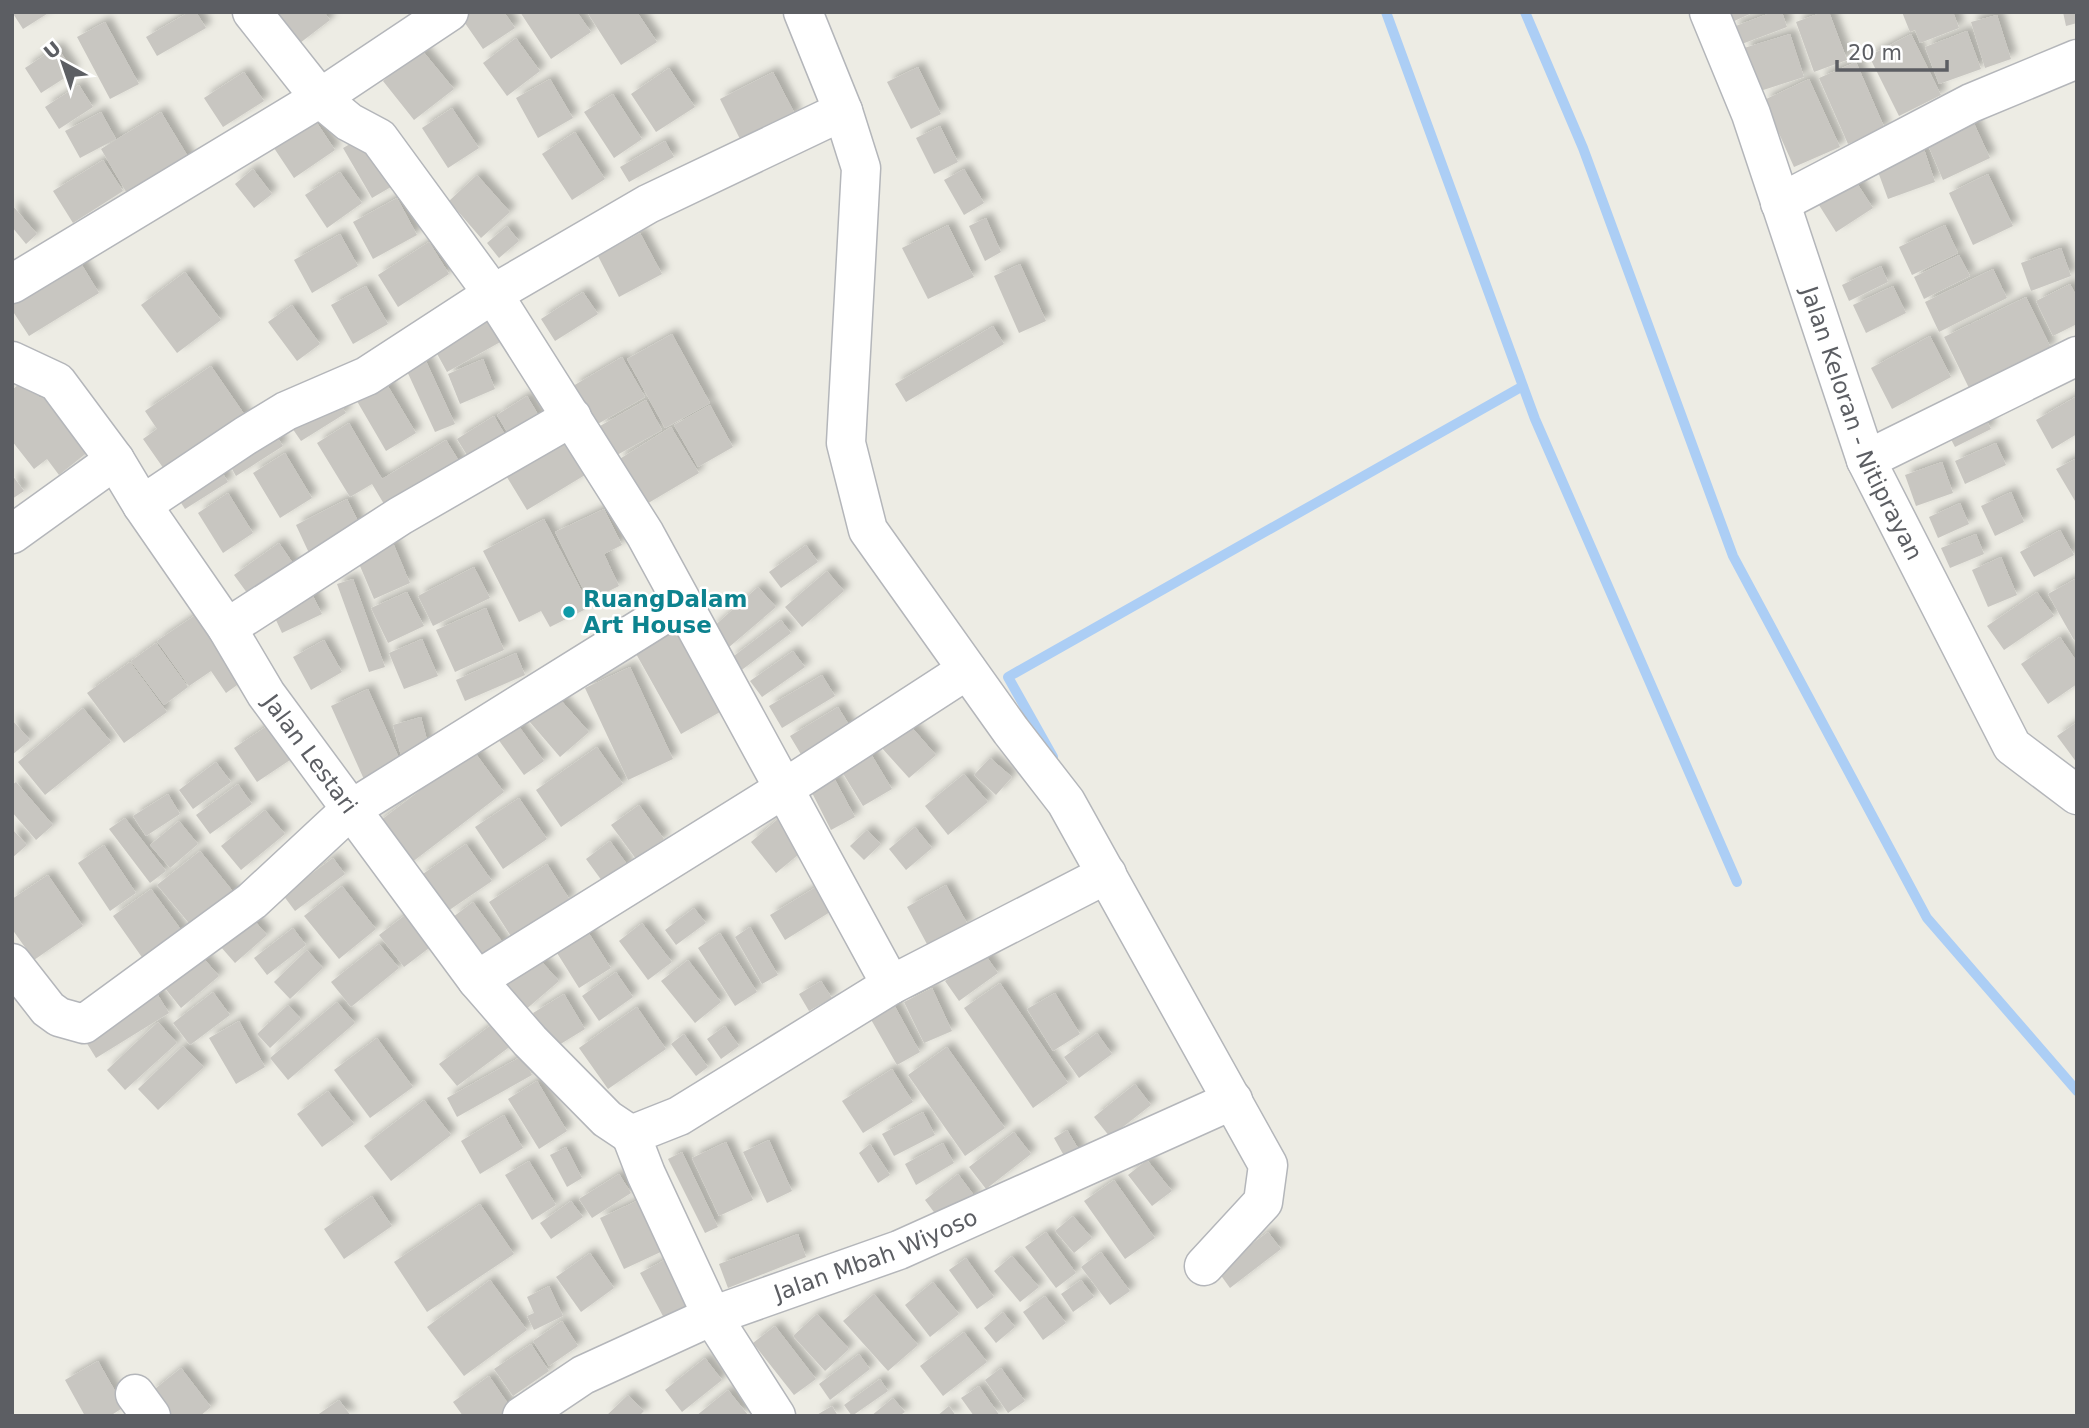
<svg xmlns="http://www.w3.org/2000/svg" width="2089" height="1428" font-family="'DejaVu Sans',sans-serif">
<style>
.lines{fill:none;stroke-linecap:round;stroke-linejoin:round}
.stream{stroke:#accef5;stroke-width:10}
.building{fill:#c8c6c1;filter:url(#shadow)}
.minor-casing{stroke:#b4b6ba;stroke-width:41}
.minor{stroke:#fff;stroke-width:38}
.culture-dot{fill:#0f9aa8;stroke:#fff;stroke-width:2.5}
.labels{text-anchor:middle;stroke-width:5;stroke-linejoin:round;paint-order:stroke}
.street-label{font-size:23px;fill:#5c5e63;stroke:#fff}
.culture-label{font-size:23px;font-weight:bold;fill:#0d838f;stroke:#fff;text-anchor:start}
</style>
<defs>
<filter id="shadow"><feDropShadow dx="6" dy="-6" stdDeviation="3.5" flood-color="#0004"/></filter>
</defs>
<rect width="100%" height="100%" fill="#edece4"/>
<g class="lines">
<!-- stream -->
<path class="stream" d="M1386,12L1535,419L1737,882
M1525,12L1583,148L1733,556L1927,918L2077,1091
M1053,757L1008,677L1523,386"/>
</g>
<!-- building -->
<path class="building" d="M12,12H50L23,29Z
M189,12H196L206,28L157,56L146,37Z
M277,12H324L330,20L300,43Z
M465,12H504L515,28L483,49L460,16Z
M520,12H577L591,32L551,59Z
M587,12H637L657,42L621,65Z
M1725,12H1754L1730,23Z
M1773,12H1782L1787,27L1739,45L1733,27Z
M1823,12H1829L1847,60L1814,72L1796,22Z
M1902,12H1953L1959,28L1920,43L1915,30L1910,32Z
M2063,12H2077V23L2066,26Z
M1997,15L2011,59L1985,68L1971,22Z
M105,22L139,84L110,99L77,37Z
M1967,31L1981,69L1939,84L1925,47Z
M1790,34L1804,77L1757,92L1744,48Z
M1911,34L1941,95L1899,116L1869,56Z
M516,38L540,71L507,96L483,63Z
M57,47L74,72L41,93L25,68Z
M421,49L454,89L414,120L383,81Z
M1856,62L1885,129L1848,144L1819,78Z
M918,67L941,114L911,129L887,82Z
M669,68L695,107L656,132L631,94Z
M244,72L264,101L223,127L204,98Z
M773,72L796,116L742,143L720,99Z
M550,79L573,118L538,138L516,98Z
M1809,79L1840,147L1794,167L1764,100Z
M79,85L93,107L59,129L45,107Z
M613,94L642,139L614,158L584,112Z
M452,108L479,148L448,168L422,128Z
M101,112L116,139L80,158L65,131Z
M161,112L193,165L132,202L101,149Z
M311,114L335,150L294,178L270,142Z
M1971,117L1990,158L1943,180L1925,138Z
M940,126L958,162L934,174L916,138Z
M575,132L605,179L572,200L542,154Z
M368,134L396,184L372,198L343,148Z
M1921,140L1935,182L1888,199L1873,158Z
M665,141L674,157L629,182L620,167Z
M103,160L123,191L73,223L53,191Z
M253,169L272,194L254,208L235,184Z
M964,169L984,203L964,215L944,180Z
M1849,171L1873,208L1836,232L1812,194Z
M340,172L362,203L327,228L305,195Z
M1988,174L2013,226L1973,245L1949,193Z
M477,175L510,212L481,238L449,201Z
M397,198L417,235L373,259L353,222Z
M12,205L37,234L26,244L12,227Z
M986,218L1001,252L985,261L969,226Z
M948,225L974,277L928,299L902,248Z
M1945,225L1958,253L1912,275L1899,247Z
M507,226L519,241L499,258L487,243Z
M640,233L662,274L619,297L598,256Z
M340,234L358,266L312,293L294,260Z
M429,242L449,274L398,307L378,275Z
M2061,248L2071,276L2031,291L2021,263Z
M1959,255L1970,276L1924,299L1914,277Z
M77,257L99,293L29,336L12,310V297Z
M1020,264L1046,321L1019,333L994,276Z
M1881,266L1888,282L1849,301L1842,285Z
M1993,269L2007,298L1939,332L1925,302Z
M185,272L221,320L177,353L141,305Z
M2070,284L2077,297V324L2053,336L2036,301Z
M366,286L388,324L353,344L331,305Z
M1893,286L1906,313L1866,333L1853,305Z
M583,292L598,314L555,341L541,319Z
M2026,297L2051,348L1969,388L1944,337Z
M292,305L320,344L297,361L268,322Z
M485,311L502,341L447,372L430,341Z
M993,326L1004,344L906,402L895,384Z
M672,334L710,403L665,428L627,359Z
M1930,336L1951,377L1892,409L1871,368Z
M622,357L645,397L596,425L573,386Z
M425,359L455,424L435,432L406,369Z
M483,359L495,389L460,404L448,374Z
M211,366L251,424L166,472L143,439L157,429L145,411Z
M383,378L416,433L386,451L354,396Z
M25,379L40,398L54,387L99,443L59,475L47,459L34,469L12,441V390Z
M335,396L346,413L301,441L290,425Z
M527,396L546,428L516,447L497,415Z
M2077,396V434L2052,449L2036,420Z
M646,400L662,430L617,455L600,426Z
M710,405L733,447L698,467L674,425Z
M1979,406L1991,429L1955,447L1943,424Z
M494,416L511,445L475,468L457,439Z
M349,423L382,479L446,440L467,474L393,519L372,484L350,497L317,443Z
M270,426L283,446L236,476L224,455Z
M671,427L699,473L645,505L618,460Z
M561,435L585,475L527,510L502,469Z
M1996,443L2006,465L1965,484L1955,461Z
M285,453L312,498L280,518L253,473Z
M2077,458V500L2075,501L2056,469Z
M215,461L228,482L185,509L172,489Z
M1942,462L1953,493L1916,506L1905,475Z
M12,475L24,491L12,499Z
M2011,492L2024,522L1995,536L1981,506Z
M228,493L253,533L223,553L198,513Z
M347,499L361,527L309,553L296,525Z
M1960,503L1969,524L1938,538L1929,517Z
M604,509L622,545L604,554L619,586L589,601L555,532Z
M544,519L590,607L550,627L541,611L519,622L483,551Z
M2060,530L2074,555L2034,577L2020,552Z
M1976,534L1984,554L1950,568L1941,548Z
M279,543L297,569L253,601L234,575Z
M393,543L410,583L374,599L357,559Z
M806,545L818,562L781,588L769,572Z
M2001,557L2017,595L1988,607L1972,570Z
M474,567L490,598L433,626L418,596Z
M827,571L844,591L802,627L785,607Z
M2077,578V639L2074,640L2048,594Z
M353,579L385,667L369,672L337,584Z
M758,587L776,607L728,648L711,629Z
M309,588L322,614L282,633L270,607Z
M407,592L424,626L388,643L371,608Z
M2037,592L2054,616L2004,650L1987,626Z
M486,608L504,650L455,672L436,630Z
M197,614L244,680L226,693L211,671L189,686L157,641Z
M781,620L791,633L739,672L730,659Z
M681,627L727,708L681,734L635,652Z
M2060,637L2077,662V684L2048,704L2021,664Z
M422,639L438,676L404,689L389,653Z
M324,640L342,672L311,690L293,657Z
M156,643L188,687L164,705L131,661Z
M793,651L805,667L762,697L750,681Z
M516,653L525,675L465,701L456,680Z
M130,662L167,712L124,743L87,693Z
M630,667L673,759L628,780L585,688Z
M822,675L835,696L782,728L769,706Z
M368,689L404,769L367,786L331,706Z
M558,697L589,732L560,757L529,721Z
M838,707L857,738L808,766L790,736Z
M83,708L111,742L45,795L18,762Z
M421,717L429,748L401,756L393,725Z
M12,720L30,740L12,755Z
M515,721L544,761L524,775L495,735Z
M907,722L936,755L909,778L880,746Z
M2077,722V763L2057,736Z
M270,724L293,758L257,782L234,748Z
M865,744L892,789L863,806L836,762Z
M597,747L623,784L561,827L536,790Z
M473,750L504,792L407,866L376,824Z
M990,758L1012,777L996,795L974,775Z
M216,762L231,782L193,809L179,790Z
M827,765L855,817L831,830L804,777Z
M964,774L988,802L948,835L925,806Z
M16,782L53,825L36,840L12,812V785Z
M238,784L252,804L210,834L196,815Z
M168,794L180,814L146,836L133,816Z
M519,798L547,839L503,869L475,827Z
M639,805L664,839L636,859L611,825Z
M265,810L285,834L241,870L221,846Z
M125,818L166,871L150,883L109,829Z
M778,819L804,850L776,873L751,842Z
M179,821L198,844L170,868L150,845Z
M915,827L932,848L906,870L889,849Z
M12,829L27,845L12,858Z
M867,830L881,844L864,860L850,846Z
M610,841L629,867L605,885L586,859Z
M466,844L492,881L445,913L420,876Z
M104,845L136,893L110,911L78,863Z
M200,851L240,900L198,934L157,885Z
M333,858L345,874L295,911L283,895Z
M547,864L570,900L512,938L489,902Z
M48,875L83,926L34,960L12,929V899Z
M946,885L968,925L928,946L907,907Z
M342,886L376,929L339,959L304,916Z
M816,887L830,912L785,940L770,915Z
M151,889L185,935L146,963L113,916Z
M473,902L506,947L486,962L453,917Z
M694,908L706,923L676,945L665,930Z
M245,910L267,935L235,963L213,938Z
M412,910L437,942L404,967L379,935Z
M642,923L672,962L648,980L619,941Z
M583,924L611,968L579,988L552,945Z
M750,927L778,975L762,984L735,937Z
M293,928L306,945L267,975L254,958Z
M720,933L757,992L735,1006L698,948Z
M379,944L399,968L351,1007L331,982Z
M307,950L323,968L290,999L274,982Z
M531,950L559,981L524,1011L497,980Z
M197,951L219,976L181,1008L160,982Z
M984,953L998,973L959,1001L945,981Z
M688,960L721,1002L695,1023L661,981Z
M616,972L633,997L599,1021L582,996Z
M821,981L832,998L809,1011L799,994Z
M1000,983L1068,1083L1033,1108L964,1008Z
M151,984L169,1013L96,1058L78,1029Z
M932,988L952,1031L924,1043L904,1002Z
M213,992L230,1015L190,1045L173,1023Z
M1055,993L1080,1034L1053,1051L1027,1009Z
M564,994L585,1029L554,1048L533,1013Z
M337,1002L355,1023L288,1080L270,1058Z
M893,1003L920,1052L897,1065L869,1016Z
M288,1005L301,1019L270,1048L257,1034Z
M637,1007L666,1049L608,1089L579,1048Z
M239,1021L265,1067L236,1084L209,1038Z
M158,1022L177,1043L125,1090L107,1070Z
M495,1022L512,1045L457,1086L439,1064Z
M725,1026L739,1046L721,1059L707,1039Z
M1097,1033L1112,1054L1079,1078L1064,1057Z
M684,1034L708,1067L696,1076L671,1044Z
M377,1038L413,1087L370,1118L334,1070Z
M183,1046L204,1067L158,1110L138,1089Z
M947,1047L1005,1128L965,1156L908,1075Z
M522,1056L532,1075L457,1117L447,1098Z
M892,1069L913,1102L863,1133L842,1101Z
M537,1081L567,1131L539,1149L508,1099Z
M1135,1084L1151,1105L1110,1137L1094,1117Z
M328,1091L354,1124L322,1147L297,1114Z
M424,1100L451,1135L391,1181L364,1146Z
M923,1112L935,1135L894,1156L882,1134Z
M504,1115L523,1148L480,1174L461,1141Z
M1067,1130L1081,1153L1067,1161L1054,1138Z
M1014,1132L1031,1154L986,1189L969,1167Z
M769,1140L792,1191L767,1203L743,1152Z
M726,1142L753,1200L719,1216L692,1158Z
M943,1143L954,1163L916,1185L905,1164Z
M870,1144L890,1175L878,1183L859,1153Z
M566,1147L582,1178L567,1187L550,1155Z
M682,1152L718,1227L705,1233L668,1159Z
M1147,1160L1172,1191L1152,1206L1128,1175Z
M529,1161L556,1205L532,1220L505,1175Z
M619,1174L631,1193L592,1218L579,1199Z
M958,1174L976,1198L942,1223L925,1200Z
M1114,1180L1155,1238L1125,1259L1084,1201Z
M372,1196L392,1226L344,1259L324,1229Z
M641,1199L665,1250L624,1269L600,1218Z
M571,1201L583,1217L551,1239L540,1223Z
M480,1204L514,1254L427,1312L394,1262Z
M1073,1216L1092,1238L1074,1253L1055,1231Z
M1046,1232L1076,1273L1056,1288L1025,1247Z
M1268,1232L1281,1249L1230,1288L1217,1270Z
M798,1234L806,1257L728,1288L719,1264Z
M1101,1252L1130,1291L1110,1305L1081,1267Z
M590,1253L614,1288L581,1312L556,1277Z
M674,1255L698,1300L664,1318L640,1273Z
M1012,1256L1039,1287L1020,1302L994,1271Z
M966,1258L994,1297L977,1309L949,1270Z
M490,1280L527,1330L464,1376L427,1327Z
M1081,1280L1094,1297L1073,1312L1061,1294Z
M933,1282L959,1314L930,1337L905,1305Z
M549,1286L563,1316L534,1330L527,1316L534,1313L527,1297Z
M874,1294L918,1345L888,1371L843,1321Z
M1045,1296L1066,1323L1043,1340L1023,1312Z
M1003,1312L1015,1327L996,1343L984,1328Z
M817,1314L849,1349L825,1371L793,1336Z
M562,1321L578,1346L549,1366L533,1341Z
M775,1326L816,1379L794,1395L753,1343Z
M964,1332L987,1362L943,1396L920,1366Z
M531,1344L549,1371L513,1396L494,1369Z
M859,1354L870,1369L830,1400L819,1384Z
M705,1358L722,1380L682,1412L665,1390Z
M98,1361L124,1407L110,1416H85L65,1380Z
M181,1368L211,1407L200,1416H168L150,1393Z
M1001,1368L1025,1401L1008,1413L985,1380Z
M489,1376L511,1408L500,1416H463L453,1402Z
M880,1379L888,1391L852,1416L844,1405Z
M979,1386L1000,1416H974L961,1398Z
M728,1390L748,1415L746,1416H696Z
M628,1395L644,1411L639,1416H606Z
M893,1398L905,1412L899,1416H871Z
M339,1400L351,1416H316Z
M832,1406L838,1416H815Z
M949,1406L956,1416H937Z"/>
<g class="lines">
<defs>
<g id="minor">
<path d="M252,12L320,98L349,122L379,138L493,294L645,534L891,985L679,1116L631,1135L646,1174L712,1316L776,1416"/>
<path d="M803,12L843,111L861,168L846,443L868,530L1011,731L1066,802L1268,1165L1263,1202L1204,1266"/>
<path id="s1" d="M1709,12L1751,114L1866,460L2012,746L2077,795"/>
<path d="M1780,203L1971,103L2077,59"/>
<path d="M12,284L320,98L449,12"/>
<path id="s2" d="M12,361L57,382L115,460L142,505L227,628L266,694L477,980L530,1041L607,1119L631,1135"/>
<path d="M1866,460L2077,356"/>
<path d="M142,505L245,436L286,411L367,376L493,294L648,204L843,111"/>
<path d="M12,534L115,460"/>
<path d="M227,628L400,516L572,417"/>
<path d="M12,963L48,1009L59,1017L84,1024L252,901L350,810L682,603"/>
<path d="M477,980L785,788L967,670"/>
<path d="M891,985L1107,874"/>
<path d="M135,1394L151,1416"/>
<path id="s3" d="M522,1416L583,1375L712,1316L899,1250L1233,1100"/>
</g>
</defs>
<!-- minor casing -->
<use href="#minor" class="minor-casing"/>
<!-- minor -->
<use href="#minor" class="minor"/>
</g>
<!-- markers -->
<circle class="culture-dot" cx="569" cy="612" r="7"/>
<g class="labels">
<!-- street labels -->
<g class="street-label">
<text dy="8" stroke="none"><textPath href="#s1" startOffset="439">Jalan Keloran - Nitiprayan</textPath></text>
<text dy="8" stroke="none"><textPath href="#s2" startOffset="500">Jalan Lestari</textPath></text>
<text dy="8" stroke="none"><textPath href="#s3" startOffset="390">Jalan Mbah Wiyoso</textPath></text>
</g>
<!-- culture labels -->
<g class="culture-label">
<text x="583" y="607">RuangDalam<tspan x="583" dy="26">Art House</tspan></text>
</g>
</g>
<!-- border -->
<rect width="2089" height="1428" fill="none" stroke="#5c5e63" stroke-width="28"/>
<!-- north arrow -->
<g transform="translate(63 63) rotate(320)" stroke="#ffffff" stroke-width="5" paint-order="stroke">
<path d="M0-5L12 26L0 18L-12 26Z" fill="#5c5e63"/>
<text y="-10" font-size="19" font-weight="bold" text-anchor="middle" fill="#5c5e63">U</text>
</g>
<!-- scale -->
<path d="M1837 60v10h110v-10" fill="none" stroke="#5c5e63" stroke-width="3.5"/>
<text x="1848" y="60" font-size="21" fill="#5c5e63" stroke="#ffffff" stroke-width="5" paint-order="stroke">20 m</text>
</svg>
